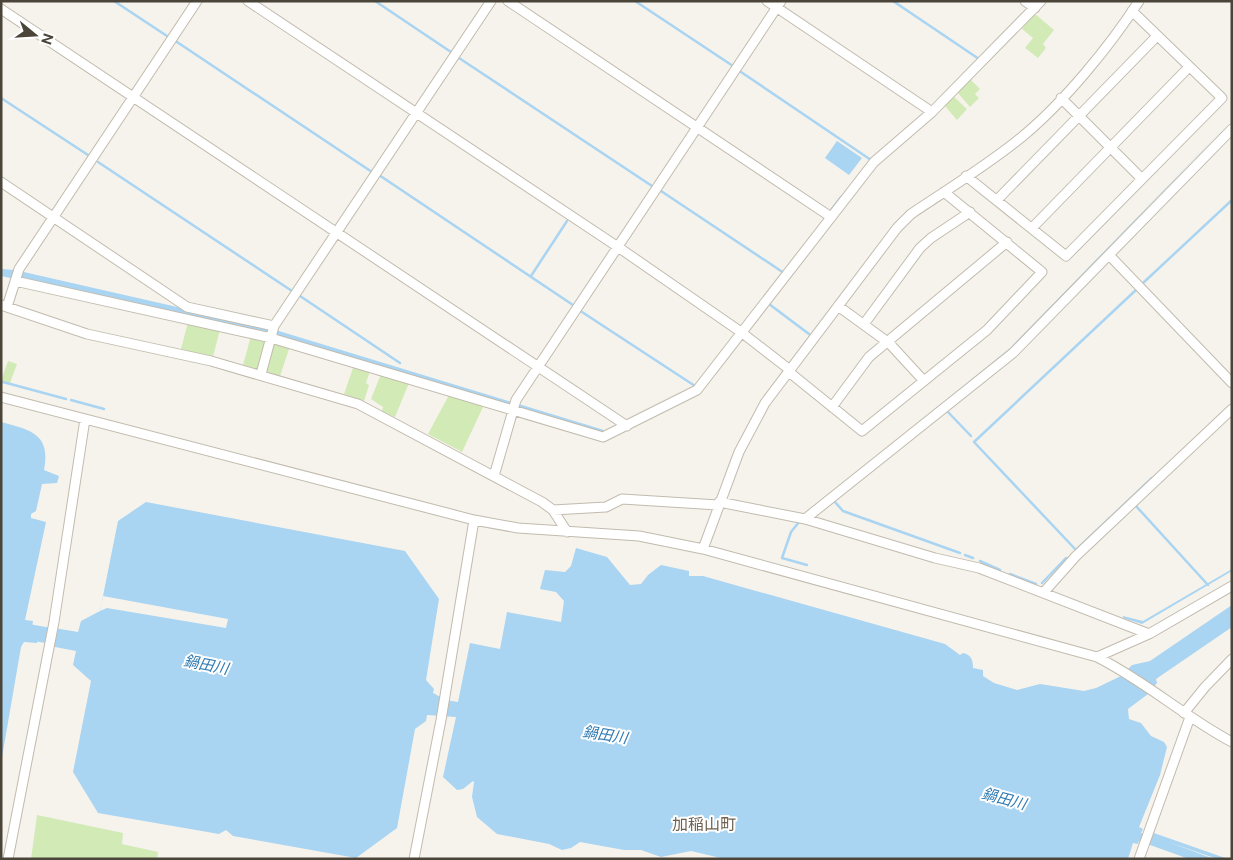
<svg xmlns="http://www.w3.org/2000/svg" width="1233" height="860" font-family="'Public Sans','Noto Sans JP',sans-serif">
<style>
.green{fill:#d2eab5}
.water{fill:#a9d4f2}
.pier{fill:#f6f3ec}
.lines{fill:none;stroke-linecap:round;stroke-linejoin:round}
.stream{stroke:#a9d4f2;stroke-width:2.5}
.river{stroke:#a9d4f2;stroke-width:16}
.minor-casing{stroke:#c2bbae;stroke-width:11}
.minor{stroke:#fff;stroke-width:9}
.labels{text-anchor:middle;stroke-width:4;stroke-linejoin:round;paint-order:stroke}
.water-label{font-size:15px;font-style:italic;fill:#2e7ab2;stroke:#fff}
.quarter-label{font-size:16px;fill:#6e6250;stroke:#fff}
</style>
<rect width="100%" height="100%" fill="#f6f3ec"/>
<!-- green -->
<path class="green" d="M1034,13L1054,30L1043,44L1046,48L1038,58L1025,48L1033,38L1022,29Z
M970,79L980,89L975,94L979,98L970,107L957,92Z
M953,96L967,109L957,120L944,105Z
M188,322L220,329L213,357L181,349Z
M251,336L268,339L260,367L257,369L243,365Z
M273,340L290,346L280,376L266,371L265,368Z
M8,361L17,364L10,383L1,380Z
M354,365L370,371L366,383L369,385L364,401L344,394Z
M381,374L409,383L395,417L382,411L383,407L371,399Z
M449,395L484,405L462,452L428,434Z
M37,815L123,833L122,844L158,852L157,859H31Z"/>
<!-- water -->
<path class="water" d="M1232,120L1011,349L986,371L827,497L1010,348Z
M837,141L862,158L849,175L825,158Z
M1,269L15,270L269,328L604,430L602,434L269,334L1,276Z
M1,422C31,430 51,434 44,470L59,476L57,483L42,484L36,511L31,514V518L46,522L25,620L33,621L32,627L39,628L37,643L24,642L21,647L1,763Z
M146,502L405,551L439,599L426,680L434,689L433,693L446,700L458,702L470,643L500,649L507,612L561,622L564,601L556,592L540,589L545,570L565,572L571,566L576,548L607,557L630,585L641,584L648,575L661,565L689,571V576H703L945,644L960,655L963,653C971,655 973,659 973,668L983,670V676L994,683L1017,690L1040,684L1084,691L1096,688L1121,676L1132,665L1150,661L1232,605V627L1156,679L1157,683L1148,694L1128,709L1129,719L1141,723L1151,736L1164,742L1167,747L1160,775L1139,827L1143,829L1141,833L1153,837L1150,836L1151,832L1228,859H1217L1166,841L1214,859H1189L1139,841L1138,844L1133,843L1128,859H725L691,851L661,857L641,850H624L580,842L571,848L562,850L549,844L497,834L477,817L472,797L474,782L473,781L463,789L457,790L443,777L456,717L427,715L426,721L415,729L397,828L356,858L233,836L226,830L219,834L98,813L73,772L91,681L73,665L76,651L50,646L54,628L78,632L81,621L100,611L118,521Z
M1232,569V571L1142,624L1123,618V616L1143,621Z"/>
<!-- pier -->
<path class="pier" d="M103,596L228,619L226,628L107,608L100,611Z"/>
<g class="lines">
<!-- stream -->
<path class="stream" d="M114,1L167,36
M375,1L451,52
M635,1L733,66
M893,1L979,59
M177,42L372,172
M459,58L652,186
M741,72L871,160
M1,98L88,155
M98,162L292,291
M379,175L573,305
M661,191L784,273
M831,210L841,197
M531,276L567,221
M1143,283L1232,200
M1137,289L974,442L1076,550L1152,478
M300,296L400,363
M769,304L809,334
M582,312L695,386
M3,382L66,399
M71,400L104,409
M947,411L971,436
M834,501L843,511L960,553
M1136,506L1208,585
M799,522L791,532L782,558L807,565
M965,555L973,558
M980,561L1000,570
M1010,574L1036,584
M1042,583L1066,558"/>
<!-- river -->
<path class="river" d="M1,627L68,639"/>
<defs>
<path id="minor" d="M248,1L618,247L741,332L790,370
M508,1L831,217
M767,1L932,112
M1025,1L1035,8
M1,9L627,426
M1061,98L1141,178
M966,176L1066,256L1222,98L1132,11
M1,182L187,307L274,326
M997,200L1157,36
M1032,228L1189,67
M1109,255L1232,383
M15,281L271,338L603,437L697,390L874,162L932,112L1041,1
M1,305L87,334L211,361L358,404L542,502L553,510L567,532
M838,306L889,343L924,381
M7,307L19,269L197,1
M864,324L920,248L931,238L970,212
M789,372L862,431L987,330L1042,272L944,192
M261,374L274,326L491,1
M1,397L474,520L518,528L639,536L703,549L1097,657C1145,681 1185,717 1232,742
M832,407L869,357L1007,242
M494,476L516,400L781,1
M719,502L805,519L935,558L979,568L1149,634
M553,510L606,507L622,499L718,505
M805,519L1013,353L1232,129
M703,549L739,452L765,403L897,228L911,214C948,189 988,165 1023,136C1064,102 1110,46 1139,1
M1044,592L1076,556L1232,409
M1097,657L1149,634L1232,586
M1184,713L1205,687L1232,659
M8,859L54,622L85,419
M414,859L441,720L474,520
M1139,859L1190,717"/>
</defs>
<!-- minor casing -->
<use href="#minor" class="minor-casing"/>
<!-- minor -->
<use href="#minor" class="minor"/>
</g>
<g class="labels">
<!-- water labels -->
<g class="water-label">
<text transform="translate(206 665) rotate(11)" y="5">鍋田川</text>
<text transform="translate(605 735) rotate(9)" y="5">鍋田川</text>
<text transform="translate(1004 799) rotate(15)" y="5">鍋田川</text>
</g>
<!-- quarter labels -->
<g class="quarter-label">
<text x="704" y="830">加稲山町</text>
</g>
</g>
<!-- border -->
<rect width="1233" height="860" fill="none" stroke="#4b4439" stroke-width="5"/>
<!-- north arrow -->
<g transform="translate(35 35) rotate(108)" stroke="#ffffff" stroke-width="4" paint-order="stroke">
<path d="M0-4L9 19L0 12L-9 19Z" fill="#4b4439"/>
<text y="-8" font-size="14" font-weight="bold" text-anchor="middle" fill="#4b4439">N</text>
</g>
</svg>
